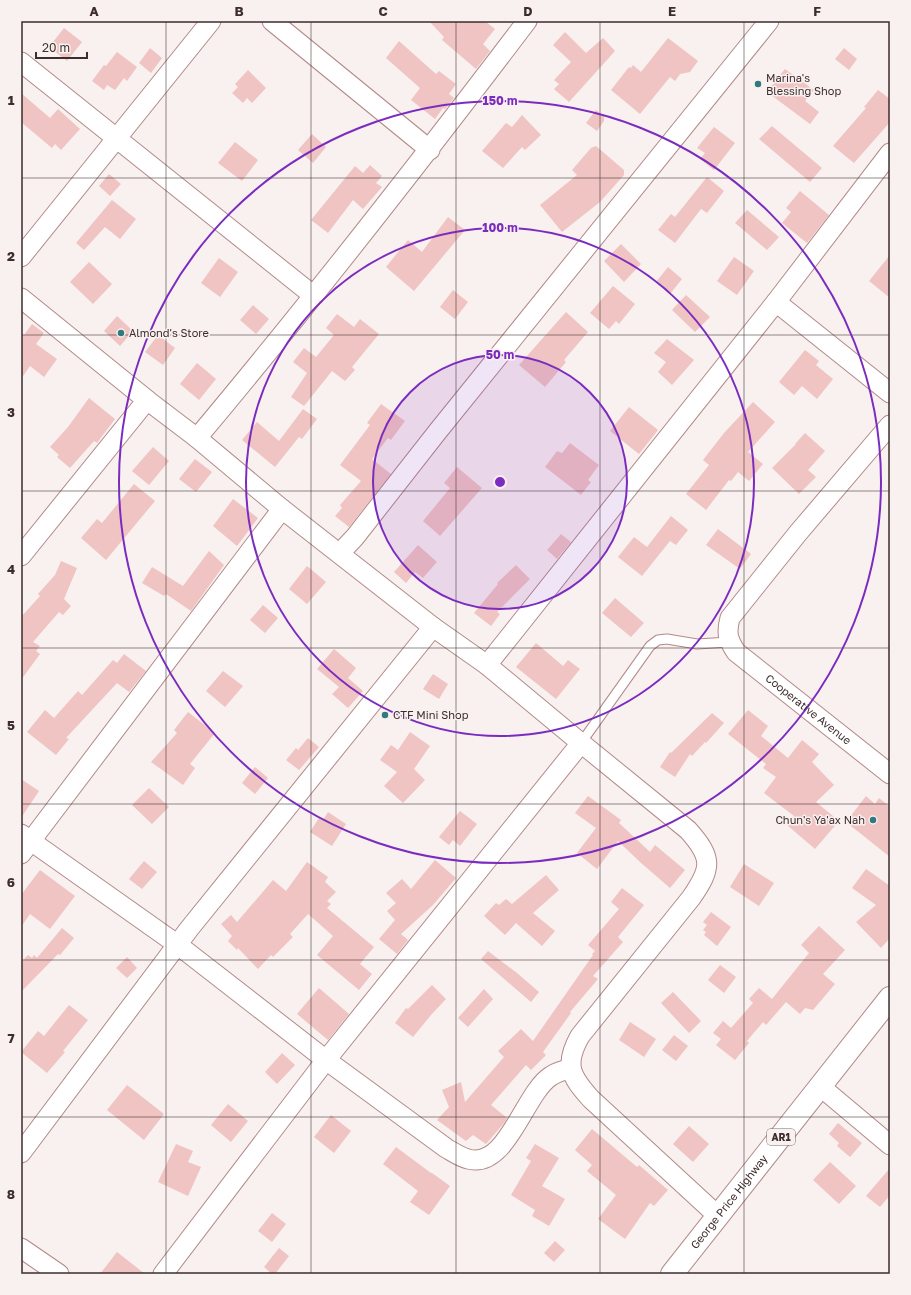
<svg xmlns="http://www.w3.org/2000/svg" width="911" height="1295" font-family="'Golos Text',sans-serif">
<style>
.building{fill:#efc4c2}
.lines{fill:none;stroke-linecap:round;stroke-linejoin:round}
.lane-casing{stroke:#b28a89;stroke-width:11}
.street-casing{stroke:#b28a89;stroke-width:21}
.highway-casing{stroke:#b28a89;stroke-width:24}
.lane{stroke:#fff;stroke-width:9}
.street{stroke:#fff;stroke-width:19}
.highway{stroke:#fff;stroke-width:22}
.grid{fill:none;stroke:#3d2d2c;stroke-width:1;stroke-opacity:0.55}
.ring{fill:none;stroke:#7b2cbf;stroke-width:2}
.poi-dot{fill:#30797d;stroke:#f9f0f0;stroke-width:1.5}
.labels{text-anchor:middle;stroke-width:3;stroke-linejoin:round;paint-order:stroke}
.shield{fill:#f9f0f0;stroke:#756867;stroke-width:1}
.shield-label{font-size:10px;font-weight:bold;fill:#3d2d2c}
.poi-label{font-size:11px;fill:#3d2d2c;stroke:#f9f0f0;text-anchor:start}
.street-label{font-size:11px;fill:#3d2d2c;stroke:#f9f0f0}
.centre{fill:#7b2cbf;stroke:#f9f0f0;stroke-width:2}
.ring-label{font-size:12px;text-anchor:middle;font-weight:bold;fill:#7b2cbf;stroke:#f9f0f0;stroke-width:3;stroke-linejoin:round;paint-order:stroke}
.neatline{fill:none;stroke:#3d2d2c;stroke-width:1.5}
.grid-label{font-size:13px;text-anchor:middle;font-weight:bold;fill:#3d2d2c}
</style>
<rect width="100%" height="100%" fill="#f9f0f0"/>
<!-- building -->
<path class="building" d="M429,21H485L495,29L483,44L490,51L476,69L442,40L444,37Z
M64,28L82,42L67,61L49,47Z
M565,32L586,53L603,38L615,51L569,102L554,89L559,84L554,80L571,62L553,45Z
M668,38L698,61L690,72L680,74L675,81L670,77L640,114L611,90L629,67L631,68L633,65L641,72Z
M399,41L436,74L439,71L456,84L449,94L454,98L445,109L443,108L435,119L411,100L420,88L386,58Z
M150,48L162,58L151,73L139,63Z
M844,48L857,59L849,70L835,59Z
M117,52L137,67L127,81L124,78L115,90L107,85L104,90L92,81L104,65L106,66Z
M785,69L814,90L805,101L819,112L810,124L767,92Z
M248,70L266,88L252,103L247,98L243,103L232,93L238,87L235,84Z
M878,90L890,99V122L854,163L833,146L866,108L864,107Z
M21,93L50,118L58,109L80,129L61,150L55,144L52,148L21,122Z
M596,110L604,116V121L597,131L586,123Z
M522,115L541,135L525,150L522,147L503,168L482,151L506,123L512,127Z
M772,126L822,168L810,182L759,139Z
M714,127L735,143L714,170L700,159L705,153L697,148Z
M312,134L326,147L313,163L298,150Z
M235,142L258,160L242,181L218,163Z
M596,146L624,170V175L600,202L562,232L540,205L577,175L572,170L591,148Z
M370,165L382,176L376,183L382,187L363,209L353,200L328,233L311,220L355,166L363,173Z
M109,174L121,184L110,196L99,186Z
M707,177L724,191L707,213L701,209L675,243L658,230L671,214L675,217Z
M800,191L829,215L807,243L782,223L791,212L786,208Z
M112,200L136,219L120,239L105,227L84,250L76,243Z
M747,210L779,237L767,250L735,223Z
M448,217L465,230L414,291L386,267L408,240L422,252Z
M621,244L641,264L624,282L604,261Z
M890,255V298L869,281Z
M734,257L754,271L737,295L717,281Z
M219,258L238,272L220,297L201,283Z
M89,262L112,284L93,304L70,282Z
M668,267L682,279L670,294L656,282Z
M613,286L635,304L619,324L616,321L609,329L590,313Z
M453,290L468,302L455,319L440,307Z
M686,295L710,317L695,332L672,310Z
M253,305L269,319L256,334L240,320Z
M566,312L588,332L564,360L566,362L545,387L519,365Z
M337,314L354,327L360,319L379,334L352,367L355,370L345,381L332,371L304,406L291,397L307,373L293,362L304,348L316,357L334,335L326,328Z
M117,316L133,331L120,346L104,331Z
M32,324L44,333L36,344L57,359L44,377L30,366L21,379V333L24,335Z
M158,335L175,348L163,365L145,352Z
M667,339L694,360L672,385L658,372L666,362L654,353Z
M805,350L819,361L816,365L833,379L817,399L802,386L794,395L779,382Z
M197,363L216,379L199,400L180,384Z
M89,398L115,419L97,443L94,441L70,468L57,457L59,455L50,447L68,427Z
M753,402L775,422L748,452L763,464L749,481L738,472L731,481L729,480L706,510L686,494L709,465L703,460L724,433Z
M381,404L405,421L391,440L388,438L372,459L391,474L349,527L335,516L342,508L340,505L361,481L340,465L370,425L367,423Z
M629,407L658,430L639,454L610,431Z
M303,409L317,419L302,439L299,437L275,467L242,440L257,422L279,441Z
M805,433L825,451L808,470L816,477L799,494L772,468L796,444H795Z
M570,443L599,465L588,480L591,482L581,495L545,467L557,451L562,453Z
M153,447L169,461L149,485L132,471Z
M195,459L212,472L196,492L179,479Z
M457,467L482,488L440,536L423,521L450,488L444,483Z
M134,484L155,501L106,560L81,538L97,519L102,523Z
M233,499L258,518L237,546L213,526Z
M671,516L688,530L676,545L670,541L642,576L618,557L634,537L647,547Z
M718,529L751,554L740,569L706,545Z
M561,534L571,542L557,559L547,550Z
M418,545L437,562L423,578L415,572L406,583L394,572Z
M209,551L224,565L191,611L166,594L164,596L142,583L152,567L183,586Z
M61,561L77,568L64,599L71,606L63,615L59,612L33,642L40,646L36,651L40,654L21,680V617L40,596L38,594L55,575Z
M516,565L530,579L497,612L500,614L491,626L474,613L498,584L497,583Z
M307,566L326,582L307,604L289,589Z
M615,598L644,623L631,637L602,613Z
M263,605L278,618L265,633L250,620Z
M536,643L563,666L568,660L580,669L556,699L516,667Z
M334,649L356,668L348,678L363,691L348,708L332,694L339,687L317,669Z
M124,654L146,671L129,692L117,683L66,738L69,739L56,755L27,732L45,710L54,718L78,691L82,695L113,660L117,663Z
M223,671L243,686L225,707L206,691Z
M433,674L448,684L439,699L423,689Z
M748,710L768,726L761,736L788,758L802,740L819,754L812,762L834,785L816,802L839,821L815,849L787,825L794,816L764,793L776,777L763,768L766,764L728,734Z
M188,712L215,733L190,764L195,768L183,785L151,762L177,733L174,730Z
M712,713L724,723L706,743L705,742L692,756L690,754L675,777L660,767L670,752L671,753Z
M410,732L430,746L414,769L425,780L403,803L384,786L397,772L380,760L391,745L398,750Z
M308,738L319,747L299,770L286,760L296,748L298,750Z
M255,767L268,778L255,794L242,783Z
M21,779L39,791L21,818Z
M149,788L169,807L152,824L132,805Z
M588,796L621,820L619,823L650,852L655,845L685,870L670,888L640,862L618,841L597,869L577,853L596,828L575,813Z
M866,796L875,804L879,798L890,807V857L846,822Z
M460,811L477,824L460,846L453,840L449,845L439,837Z
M328,812L346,824L332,846L310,832L319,818L323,820Z
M435,860L456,878L433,905L401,934L408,940L397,954L379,939L395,920L387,911L396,903L386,893L402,879L411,889Z
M144,861L157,872L142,889L129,879Z
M307,862L328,877L325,882L336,892L327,901L331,904L327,908L374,947L360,964L372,974L359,990L317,955L333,936L308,914L290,934L293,937L273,957L271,955L258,969L238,948L237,950L228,941L232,936L221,924L231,915L237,922L273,880L286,891Z
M744,864L774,883L759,906L730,887Z
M866,869L890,886V938L881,948L856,922L876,905L852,888Z
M40,870L75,896L50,929L30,914L21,927V895Z
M546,875L559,890L533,913L555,931L542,946L516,923L505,935L484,916L496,903L499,905L506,899L512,904Z
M622,888L644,905L618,937L623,942L593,976L598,979L570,1012L571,1013L543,1052L546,1055L531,1070L526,1065L491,1105L507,1118L505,1122L486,1144L473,1135L466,1141L437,1120L449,1107L442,1090L461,1082L465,1102L504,1057L498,1051L521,1029L533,1041L593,955L592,954L595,951L588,945L619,909L611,902Z
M711,912L731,927L717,946L704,935L706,932L703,930L707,925L703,922Z
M819,926L845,950L823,974L835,984L813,1010L805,1008L800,1014L786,1002L766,1025L763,1022L747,1041L749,1043L735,1060L716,1045L721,1039L713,1033L723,1021L731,1028L753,1003L749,999L759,988L772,999L809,953L801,945Z
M62,928L74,938L60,955L58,954L22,991L21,990V976L23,974L21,972V962L28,955L32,958L34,955L37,958Z
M488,951L517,973L539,992L531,1002L481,959Z
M127,957L137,968L127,978L116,968Z
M720,965L736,977L724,993L708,980Z
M432,985L446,999L431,1015L413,1037L395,1023L406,1008L408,1009Z
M319,988L349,1014L328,1040L297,1014Z
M484,989L493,999L468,1027L458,1018Z
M673,992L701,1021L689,1033L661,1003Z
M69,1005L88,1020L63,1051L65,1052L47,1073L21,1052L38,1031L44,1036Z
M630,1022L656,1039L644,1057L619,1040Z
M674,1035L688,1046L676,1061L662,1050Z
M282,1053L295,1065L277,1084L265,1072Z
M127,1085L164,1114L144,1140L107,1110Z
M228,1104L248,1121L231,1142L211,1125Z
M331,1115L351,1131L334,1153L314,1137Z
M838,1123L862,1143L850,1157L837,1146L839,1143L829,1134Z
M689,1126L709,1144L693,1162L673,1144Z
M592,1129L637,1167L639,1165L668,1190L654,1206L650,1203L625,1239L598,1219L616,1195L587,1171L592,1165L575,1150Z
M176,1144L193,1151L188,1162L201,1167L188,1196L158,1182Z
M535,1144L559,1158L542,1186L565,1199L549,1226L532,1216L535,1210L511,1195L531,1161L526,1158Z
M396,1147L431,1173H432L450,1186L429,1215L410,1202L418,1191L383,1164Z
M830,1162L856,1186L839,1204L813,1180Z
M890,1168V1195L880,1207L866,1196Z
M272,1213L286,1224L272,1242L258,1231Z
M555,1241L565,1250L554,1262L544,1253Z
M279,1248L289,1256L275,1274H272L264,1267Z
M117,1252L145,1274H100Z"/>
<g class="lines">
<defs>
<path id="lane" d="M581,743L650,646L658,640L667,639L697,644L729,642"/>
<g id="street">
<path d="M272,21L430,150"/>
<path d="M21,62L314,296"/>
<path d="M21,257L211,21"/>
<path d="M21,298L147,400L197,438L282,509L433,627L487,665L581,743L688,830C713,858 712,868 691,898L580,1036C564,1064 570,1076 591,1099L718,1216"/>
<path d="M776,302L890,393"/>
<path id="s1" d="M890,425L798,533L730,618C726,633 728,640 736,652L890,774"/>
<path d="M197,438C311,302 420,162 527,21"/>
<path d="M340,553L355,537L438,431L769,21"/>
<path d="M21,556L147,400"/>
<path d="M487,665L776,302L890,153"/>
<path d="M21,834L178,945L326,1060L446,1148C453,1152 460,1157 468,1159C507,1170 524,1093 551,1076C557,1072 564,1070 571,1069"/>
<path d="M21,854L282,509"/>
<path d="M821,1087L890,1145"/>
<path d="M21,1153L189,929L433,627"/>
<path d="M21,1248L59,1274"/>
<path d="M163,1274L326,1060L581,743"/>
</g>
<g id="highway">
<path id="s2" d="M672,1274L890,998"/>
</g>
</defs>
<!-- lane casing -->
<use href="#lane" class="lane-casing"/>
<!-- street casing -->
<use href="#street" class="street-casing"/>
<!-- highway casing -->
<use href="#highway" class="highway-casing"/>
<!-- lane -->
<use href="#lane" class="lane"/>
<!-- street -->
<use href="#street" class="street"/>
<!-- highway -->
<use href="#highway" class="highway"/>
</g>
<!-- grid -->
<path class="grid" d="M166,21V1274M311,21V1274M456,21V1274M600,21V1274M744,21V1274M21,178H890M21,335H890M21,491H890M21,648H890M21,804H890M21,960H890M21,1117H890"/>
<!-- distance rings -->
<circle cx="500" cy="482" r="127" fill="#7b2cbf" fill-opacity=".12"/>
<g class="ring">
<circle cx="500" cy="482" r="127"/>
<circle cx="500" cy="482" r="254"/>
<circle cx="500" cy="482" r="381"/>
</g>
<!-- markers -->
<g class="poi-dot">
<circle cx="758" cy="84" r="4"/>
<circle cx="121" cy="333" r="4"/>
<circle cx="385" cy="715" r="4"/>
<circle cx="873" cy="820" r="4"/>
</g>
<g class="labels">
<!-- shield labels -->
<rect class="shield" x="767" y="1129" width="28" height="16" rx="3"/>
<g class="shield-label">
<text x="781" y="1141">AR1</text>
</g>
<!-- poi labels -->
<g class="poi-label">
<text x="766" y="82">Marina's<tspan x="766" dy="13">Blessing Shop</tspan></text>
<text x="129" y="337">Almond's Store</text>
<text x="393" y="719">CTF Mini Shop</text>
<text x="865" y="824" text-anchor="end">Chun's Ya'ax Nah</text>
</g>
<!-- street labels -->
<g class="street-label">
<text dy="4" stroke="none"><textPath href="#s1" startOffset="379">Cooperative Avenue</textPath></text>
<text dy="4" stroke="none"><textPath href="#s2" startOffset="92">George Price Highway</textPath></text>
</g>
</g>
<circle cx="500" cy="482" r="6" class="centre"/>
<g class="ring-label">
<text x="500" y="105">150 m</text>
<text x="500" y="232">100 m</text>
<text x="500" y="359">50 m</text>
</g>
<!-- border -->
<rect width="911" height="1295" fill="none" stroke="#f9f0f0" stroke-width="44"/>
<!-- scale -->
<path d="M36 52v6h51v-6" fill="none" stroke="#3d2d2c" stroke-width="2"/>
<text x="42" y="52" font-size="12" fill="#3d2d2c" stroke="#f9f0f0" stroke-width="3" paint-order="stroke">20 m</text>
<rect x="22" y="22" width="867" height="1251" class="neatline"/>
<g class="grid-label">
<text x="94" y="16">A</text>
<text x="239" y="16">B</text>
<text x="383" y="16">C</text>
<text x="528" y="16">D</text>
<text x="672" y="16">E</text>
<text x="817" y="16">F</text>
<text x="11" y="105">1</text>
<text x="11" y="261">2</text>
<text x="11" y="417">3</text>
<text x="11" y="574">4</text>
<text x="11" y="730">5</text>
<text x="11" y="887">6</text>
<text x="11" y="1043">7</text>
<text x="11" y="1199">8</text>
</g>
</svg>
